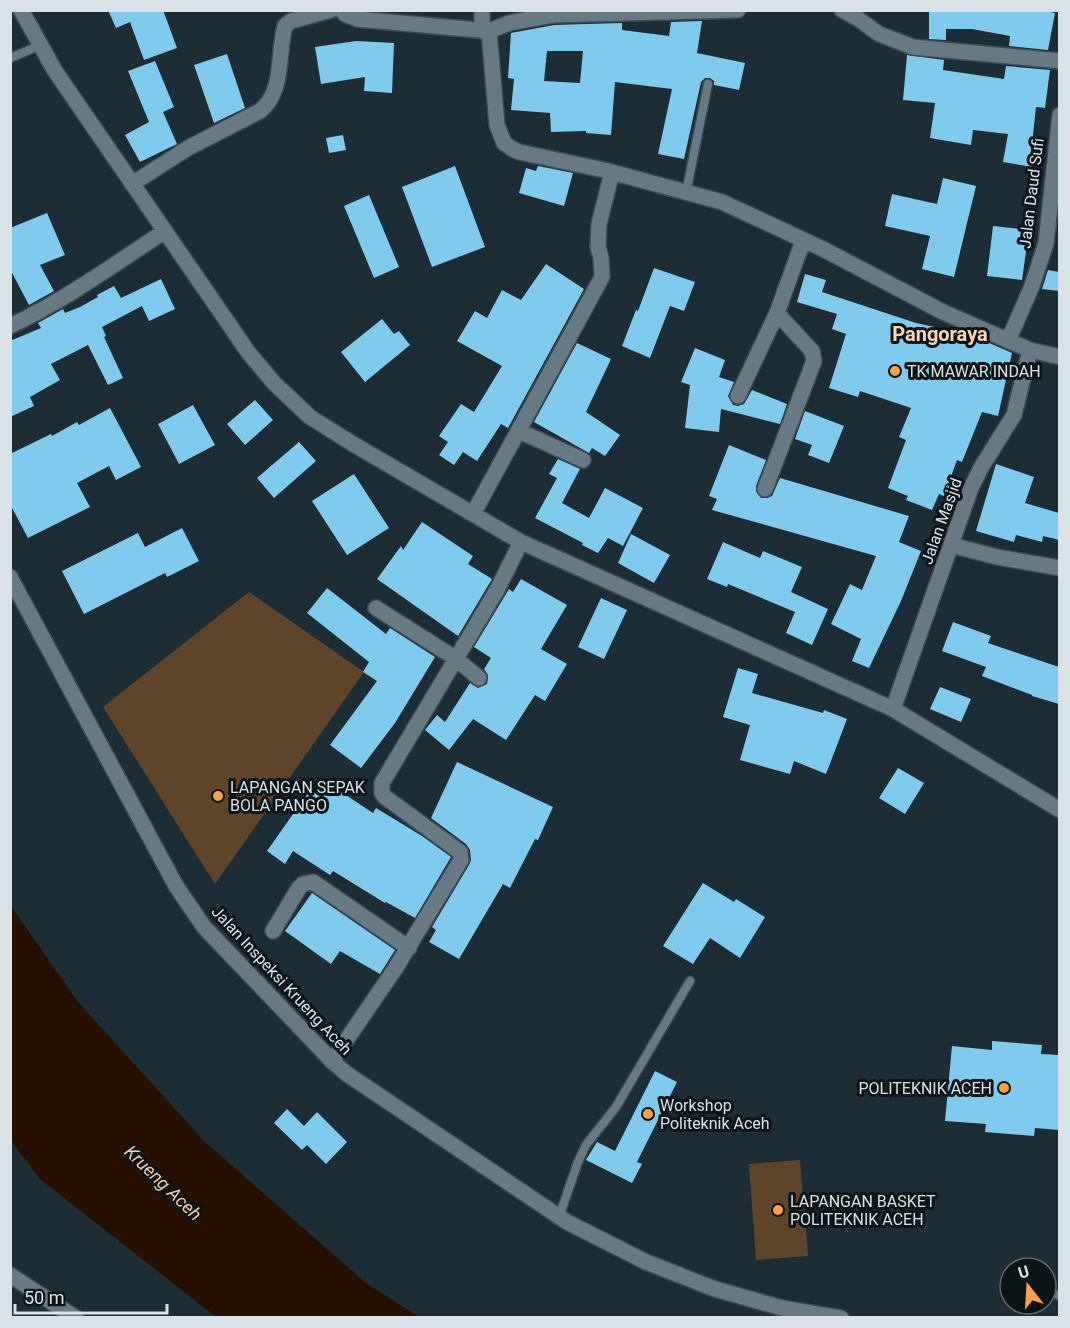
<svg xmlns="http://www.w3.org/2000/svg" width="1070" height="1328" font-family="Roboto,sans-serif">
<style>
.green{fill:#60442a}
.water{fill:#271000}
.building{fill:#80caed;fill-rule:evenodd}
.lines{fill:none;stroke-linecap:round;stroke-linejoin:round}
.service-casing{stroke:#3d4a52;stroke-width:11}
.minor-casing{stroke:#3d4a52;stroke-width:18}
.tertiary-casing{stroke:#3d4a52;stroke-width:18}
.service{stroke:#677983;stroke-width:8}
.minor{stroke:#677983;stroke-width:15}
.tertiary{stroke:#677983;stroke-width:15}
.poi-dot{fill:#f7a149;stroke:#0d1418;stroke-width:2}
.labels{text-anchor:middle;stroke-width:6;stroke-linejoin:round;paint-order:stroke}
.street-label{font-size:16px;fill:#d8e2e7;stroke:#0d1418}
.poi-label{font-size:16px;fill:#d8e2e7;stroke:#0d1418;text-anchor:start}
.water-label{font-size:18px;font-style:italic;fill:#f6caa3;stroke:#0d1418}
.quarter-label{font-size:20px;font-weight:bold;fill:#fad5b4;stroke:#0d1418}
</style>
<rect width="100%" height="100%" fill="#1d2d35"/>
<!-- green -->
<path class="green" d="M249,592L364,672L215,884L103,707Z
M800,1160L808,1256L756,1260L749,1164Z"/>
<!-- water -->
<path class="water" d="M10,905L78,1002L205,1142L367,1284L419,1317H216L40,1179L11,1141Z"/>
<!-- building -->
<path class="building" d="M108,10H163L177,48L144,60L130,22L116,28Z
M929,10H1040L1055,13L1048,50L1009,46L1010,36L972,29H946V40L929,39Z
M702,21L697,53L745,63L739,90L714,85V81L710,78H705L701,82L684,159L658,154L672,89L615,82L611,135L586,133V131L551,132L550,113L511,110L514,79L508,78L511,33L554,25L622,23V30L669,36L671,22ZM547,51H583L580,83L544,81Z
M356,41L394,43L392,93L364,91L365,77L321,84L315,47Z
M227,54L245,108L214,123L194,65Z
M907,55L944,60L943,70L1004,79L1006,66L1050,70L1045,108L1036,107L1032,144L1036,145L1032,167L1003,162L1008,134L973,130L971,145L930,138L935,103L903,100Z
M155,61L174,107L163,112L177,144L140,162L125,135L149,122L128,71Z
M343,135L346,150L329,153L326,138Z
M455,166L485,247L432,267L402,187Z
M538,166L573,173L564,206L519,193L526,168L536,171Z
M943,178L976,186L954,277L922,269L930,236L885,226L892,194L937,204Z
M369,195L399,267L374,278L344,206Z
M47,213L65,255L40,265L54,291L29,305L10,269V228Z
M993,226L1029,230L1022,280L987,276Z
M546,264L584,289L508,428L501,424L477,461L463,452L454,465L439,455L448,442L439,436L461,404L474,412L502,366L457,341L475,311L487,318L502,290L521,300Z
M654,268L695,282L684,311L670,306L650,358L622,346L636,310L638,311Z
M1048,270L1059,272V291L1042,289Z
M805,274L826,280L822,292L916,323L971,335L1012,353L998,416L982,412L962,462L957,460L944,496L939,494L932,510L906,500L908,496L888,488L906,440L899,437L911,408L860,391L858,397L829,388L846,334L832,329L837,314L797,302Z
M161,279L175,309L149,321L142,306L102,327L106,336L104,337L123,378L108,385L88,345L51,364L60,380L30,397L34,406L10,417V341L41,328L38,323L63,309L65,313L80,307L98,297L97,295L114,286L121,298Z
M382,319L394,334L399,331L410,345L365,382L341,352Z
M577,343L611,359L586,412L620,435L605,456L592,448L589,453L534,422Z
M695,348L725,360L719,377L734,382L728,396L733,405L738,406L744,404L752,390L787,404L780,424L721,409L719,432L685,428L690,385L681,382Z
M255,400L273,420L245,445L227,424Z
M193,405L215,445L179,464L158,424Z
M110,408L141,467L116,480L109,466L77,483L90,507L28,538L10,504V454L51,434L52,436L77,422L79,425Z
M805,411L844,426L829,463L808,455L812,445L795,439Z
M299,442L316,461L274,498L257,478Z
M729,445L766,460L756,486V491L761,498H767L772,496L780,478L909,516L899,542L921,551L901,601L869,668L852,661L861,639L831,624L850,584L862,590L876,556L712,510L717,499L709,496Z
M558,459L580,469L562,503L589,518L605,488L643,508L623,546L608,538L598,553L582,545L583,543L535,518L557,478L549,474Z
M996,464L1034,477L1025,503L1059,513V540L1043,536L1042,542L1016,535L1014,542L976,531Z
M354,474L389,528L347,555L312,501Z
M422,522L473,556L468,564L492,579L458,636L377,579L401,546L403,550Z
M182,528L199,561L167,577L165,573L84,614L62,571L138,533L145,547Z
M631,534L670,555L654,583L618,563Z
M723,542L760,558L763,551L802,567L791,592L828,609L812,645L786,633L795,612L728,584L727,587L707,579Z
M521,579L567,605L541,649L567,664L545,701L535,695L506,740L473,719L449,750L425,730L437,715L445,722L470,683L478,688L487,684L488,675L484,669L491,658L474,647L509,589L513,592Z
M327,588L386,634L390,628L435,657L395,723L361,768L330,745L377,681L363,672L369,662L307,613Z
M601,598L627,610L604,659L578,647Z
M953,622L991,636L988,643L1059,667V704L1032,696V695L982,676L986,667L942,651Z
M738,668L758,674L752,693L823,713L824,710L847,719L826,774L794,761L790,774L740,760L750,725L723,717Z
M940,687L971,699L961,722L930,709Z
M457,762L553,807L538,840L535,839L510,888L503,884L459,959L429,942L436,930L432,927L469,865L471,860L470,850L466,844L431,818Z
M898,768L924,783L905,814L879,798Z
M329,784L373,813L376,808L422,836L451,857L415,918L386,902L385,903L333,871L330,875L293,851L285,864L267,851L310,790L321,797Z
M703,883L734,902L736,899L765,917L740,958L710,938L693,964L663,946Z
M312,893L395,950L380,974L340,951L331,964L285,931Z
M992,1041L1042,1045L1041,1054L1059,1055V1130L1035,1128L1034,1136L985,1132L986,1124L945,1121L952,1046L992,1050Z
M655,1071L677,1082L637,1162L642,1164L632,1183L586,1160L597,1142L615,1151Z
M287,1109L304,1126L317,1112L347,1142L326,1164L307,1145L302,1150L274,1123Z"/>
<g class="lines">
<defs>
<path id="service" d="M10,58L41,45
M686,193L708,84
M559,1217L578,1162L586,1145L616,1107L690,981
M1058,1295L1060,1296"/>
<path id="minor" d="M21,10L55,71L248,352L274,383L310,417L353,444L521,542L893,709L1060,810
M342,10L345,14L357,19L489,31L497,125L504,143L511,148L519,152L604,170L722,202L823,249L943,312L1030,350L1060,357
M482,10V31
M842,10L857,18L879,34L913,47L1060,61
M489,31L509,23L553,15L738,10
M132,184L188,148L260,111C285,91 277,54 285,26L291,21L331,10
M10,326C65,300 115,264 165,231
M1008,341L1032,286L1046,243L1060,115
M738,396L777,313L803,241
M519,431L583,460
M765,489L814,361L812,351L777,313
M473,514L602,277L601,258L598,247L599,224L612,172
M951,545L997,557L1060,568
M376,608L455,658L479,678
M893,709L971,488L982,466L1014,415L1030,350
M273,931L299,888L303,884L313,882L409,948
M332,1061L395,969L461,860L460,852L385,797L382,793V783L497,590L521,542
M10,1275L76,1318"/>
<path id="tertiary" d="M10,577L176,886L204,927L332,1061L347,1074L567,1222L646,1262L715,1289L782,1308L841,1318"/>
</defs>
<!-- service casing -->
<use href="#service" class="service-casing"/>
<!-- minor casing -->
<use href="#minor" class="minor-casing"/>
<!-- tertiary casing -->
<use href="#tertiary" class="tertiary-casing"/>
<!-- service -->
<use href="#service" class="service"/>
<!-- minor -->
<use href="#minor" class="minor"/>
<!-- tertiary -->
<use href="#tertiary" class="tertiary"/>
</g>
<!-- markers -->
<g class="poi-dot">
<circle cx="895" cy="371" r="6"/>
<circle cx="218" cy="796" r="6"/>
<circle cx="1004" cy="1088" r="6"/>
<circle cx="648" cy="1114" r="6"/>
<circle cx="778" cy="1210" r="6"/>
</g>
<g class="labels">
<!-- street labels -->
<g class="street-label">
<text transform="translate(1031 193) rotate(-83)" y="6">Jalan Daud Sufi</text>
<text transform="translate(941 521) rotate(-70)" y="6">Jalan Masjid</text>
<text transform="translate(282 980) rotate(47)" y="6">Jalan Inspeksi Krueng Aceh</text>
</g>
<!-- poi labels -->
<g class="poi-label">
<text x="907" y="377">TK MAWAR INDAH</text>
<text x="230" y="793">LAPANGAN SEPAK<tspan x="230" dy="18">BOLA PANGO</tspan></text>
<text x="992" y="1094" text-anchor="end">POLITEKNIK ACEH</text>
<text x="660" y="1111">Workshop<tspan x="660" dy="18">Politeknik Aceh</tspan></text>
<text x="790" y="1207">LAPANGAN BASKET<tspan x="790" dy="18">POLITEKNIK ACEH</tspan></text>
</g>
<!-- water labels -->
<g class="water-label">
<text transform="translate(163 1183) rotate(44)" y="6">Krueng Aceh</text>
</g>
<!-- quarter labels -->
<g class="quarter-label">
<text x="940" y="341">Pangoraya</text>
</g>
</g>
<!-- border -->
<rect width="1070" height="1328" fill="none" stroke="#d8e2e7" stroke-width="24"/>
<!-- north arrow -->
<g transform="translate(1028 1286) rotate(343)"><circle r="28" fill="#0d1418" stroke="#5e666b" stroke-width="1.5"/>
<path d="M0-4.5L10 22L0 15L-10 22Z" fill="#f7a149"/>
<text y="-9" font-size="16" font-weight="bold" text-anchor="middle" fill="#d8e2e7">U</text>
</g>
<!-- scale -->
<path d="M15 1304v9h152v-9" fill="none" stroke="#d8e2e7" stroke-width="3"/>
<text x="24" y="1304" font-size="18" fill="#d8e2e7" stroke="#0d1418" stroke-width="4.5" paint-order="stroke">50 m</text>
</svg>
